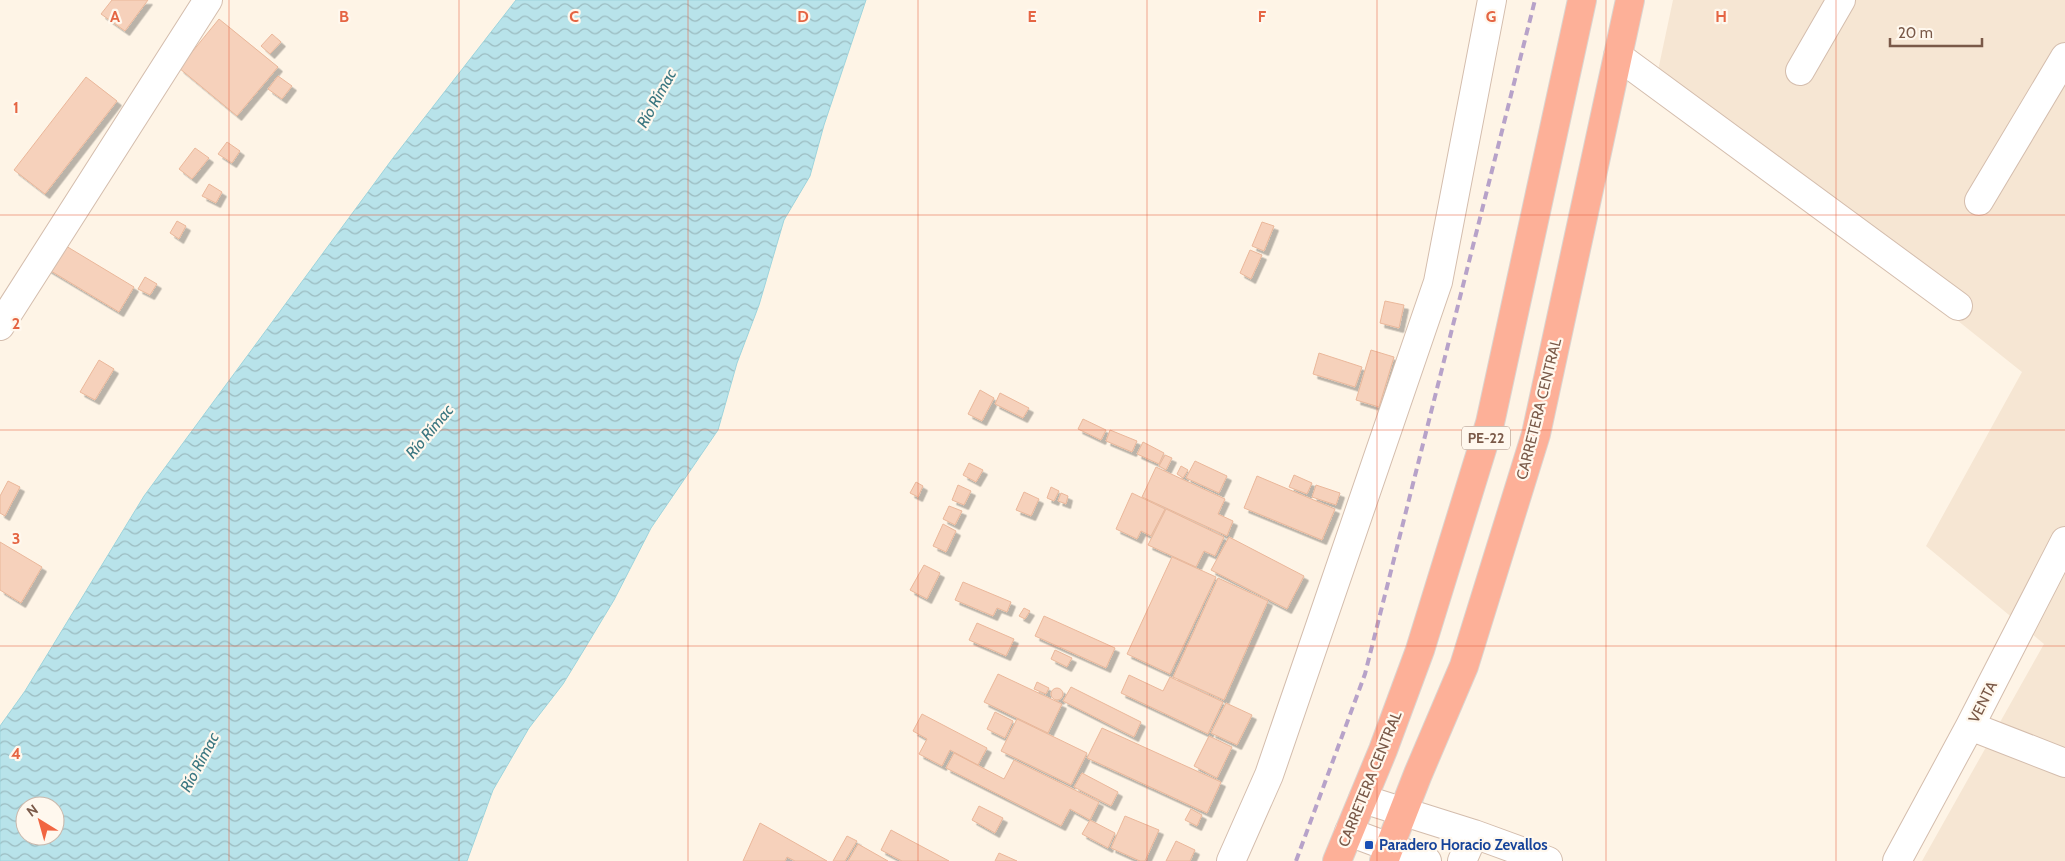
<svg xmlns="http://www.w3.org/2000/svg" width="2065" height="861" font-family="Cabin,sans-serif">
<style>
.residential{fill:#f6e6d3}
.water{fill:url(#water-waves);stroke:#9ed4dc;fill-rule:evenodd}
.building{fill:#f6d1bb;stroke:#eab79a;filter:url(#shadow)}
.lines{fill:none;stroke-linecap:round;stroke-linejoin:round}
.minor-casing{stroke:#d4bdad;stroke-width:30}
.highway-casing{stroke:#dcd4cf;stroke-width:30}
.minor{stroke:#fff;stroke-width:28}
.highway{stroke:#fdb098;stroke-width:28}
.rail{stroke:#b7a2c9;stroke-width:4;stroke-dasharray:8 5;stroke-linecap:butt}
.grid{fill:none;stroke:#e56543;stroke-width:1;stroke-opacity:0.55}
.transit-dot{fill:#1a4fb4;stroke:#fff8ee;stroke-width:2}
.labels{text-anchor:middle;stroke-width:4.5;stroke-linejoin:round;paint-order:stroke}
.shield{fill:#fff8ee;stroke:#a2897a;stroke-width:1}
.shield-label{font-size:14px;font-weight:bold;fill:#7a5948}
.street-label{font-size:15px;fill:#7a5948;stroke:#fff8ee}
.transit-label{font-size:15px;font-weight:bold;fill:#164399;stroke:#fff8ee;text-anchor:start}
.water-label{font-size:16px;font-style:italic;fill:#3a7680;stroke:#fff8ee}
.grid-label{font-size:16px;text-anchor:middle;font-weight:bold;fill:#e56543;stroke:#fff8ee;stroke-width:4.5;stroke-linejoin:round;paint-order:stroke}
</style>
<defs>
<pattern id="water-waves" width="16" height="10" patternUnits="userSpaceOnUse" patternTransform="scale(1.25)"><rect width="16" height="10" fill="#b8e3ea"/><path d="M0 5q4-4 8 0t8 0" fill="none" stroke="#9bbbc0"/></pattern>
<filter id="shadow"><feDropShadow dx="4.5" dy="4.5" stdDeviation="0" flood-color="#0004"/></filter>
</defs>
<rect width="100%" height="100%" fill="#fef4e6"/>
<!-- residential -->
<path class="residential" d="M1673,0H2065V861H1922L2044,644L1926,546L2022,372L1656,80Z"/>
<!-- water -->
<path class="water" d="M516,0H866L824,125L810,176L784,220L759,305L737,363L718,430L651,528L614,600L582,653L563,684L529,728L493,790L467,861H0V726L25,691L144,496L393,158ZM25,806H55V836H25Z"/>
<!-- building -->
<path class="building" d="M112,0H148L125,31L101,14Z
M219,19L278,67L237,116L179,68Z
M272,34L281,42L270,54L261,46Z
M278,76L292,86L282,99L268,89Z
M86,77L117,101L45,194L14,170Z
M227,142L240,151L232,163L218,154Z
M195,148L209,158L192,179L179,169Z
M209,184L222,192L216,203L202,196Z
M177,221L186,226L179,239L170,233Z
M1262,222L1274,226L1264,251L1252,246Z
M61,243L134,287L119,312L46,268Z
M1250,250L1262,255L1251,279L1240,273Z
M145,277L157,284L150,295L138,289Z
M1385,301L1404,305L1399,328L1380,323Z
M1371,350L1394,357L1379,407L1356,400Z
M1319,353L1362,367L1355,387L1313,374Z
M99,360L114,369L95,400L80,392Z
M980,390L994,398L982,421L968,414Z
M1000,393L1029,408L1023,418L995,404Z
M1083,419L1106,430L1101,440L1078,429Z
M1110,430L1137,441L1132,452L1106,441Z
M1143,442L1164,453L1159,464L1137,454Z
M1165,455L1172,458L1166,470L1159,466Z
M1195,461L1227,476L1219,493L1186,478Z
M969,463L983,470L976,482L963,475Z
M1181,466L1188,470L1183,478L1177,474Z
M1156,467L1225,499L1218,514L1233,521L1227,536L1142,497Z
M1294,475L1312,483L1307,494L1289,487Z
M1257,476L1335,509L1322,540L1244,508Z
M8,481L20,487L5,516L0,513V496Z
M916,482L923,486L918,497L910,493Z
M958,485L971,491L964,505L952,500Z
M1316,485L1340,493L1336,505L1312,497Z
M1051,487L1059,491L1054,501L1047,498Z
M1024,492L1039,499L1031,516L1016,510Z
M1061,493L1068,496L1066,504L1058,501Z
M1132,493L1165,509L1151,536L1141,531L1137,539L1116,529Z
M949,506L962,511L955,525L943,519Z
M1166,509L1224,537L1215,556L1204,551L1196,567L1148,545Z
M943,524L956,531L946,552L933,546Z
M1229,537L1304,576L1287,609L1211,570Z
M0,542L42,567L21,603L0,590Z
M1172,557L1216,577L1170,674L1127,654Z
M924,565L940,573L927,599L910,590Z
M1218,578L1268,601L1224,700L1173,677Z
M963,582L1011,602L1007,612L997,608L993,616L955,600Z
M1024,608L1030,611L1025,619L1019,616Z
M1044,616L1115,648L1106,668L1035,636Z
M977,623L1014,639L1006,656L969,640Z
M1055,650L1072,658L1067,667L1051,659Z
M998,674L1062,704L1048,733L984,702Z
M1129,675L1163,691L1170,677L1223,702L1208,734L1121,693Z
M1037,682L1049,688L1046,694L1034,689Z
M1071,687L1141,722L1134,737L1063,701Z
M1051 694a6 6 0 1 1 12 0a6 6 0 1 1-12 0Z
M1226,703L1252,715L1237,745L1211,733Z
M995,712L1013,721L1005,738L987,729Z
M922,714L987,748L978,765L950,750L942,766L919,754L927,739L913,731Z
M1017,719L1087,753L1071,785L1001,751Z
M1102,728L1221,782L1207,813L1087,758Z
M1209,736L1232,747L1217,778L1194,766Z
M954,753L1004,779L1014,760L1099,802L1090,820L1070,809L1061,826L946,768Z
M1082,773L1118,792L1111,806L1074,787Z
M979,806L1003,818L995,833L972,820Z
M1191,809L1202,815L1197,826L1185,820Z
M1125,816L1159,830L1145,861H1140L1111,848Z
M1090,820L1115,833L1108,848L1082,834Z
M760,823L827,861H795L787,857L785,861H743Z
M891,830L949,861H902L881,850Z
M847,836L857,841L845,861H833Z
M1176,841L1195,850L1190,861H1166Z
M858,844L888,861H848Z
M999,853L1017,861H995Z"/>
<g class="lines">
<defs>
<path id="minor" d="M1618,56L1958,306
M1800,71L1841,0
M1979,201L2065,57
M0,326L208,0
M1970,726L2065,763
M1363,799L1474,834L1548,861
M1349,832L1427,861
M1231,861L1269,775L1438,282L1492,0
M1462,861L1474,834
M1897,861L1970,726L2065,541"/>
<path id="highway" d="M1337,861L1383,750L1420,650L1490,423L1582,0
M1384,861L1418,774L1464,666L1536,434L1630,0"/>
</defs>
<!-- minor casing -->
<use href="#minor" class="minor-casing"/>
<!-- highway casing -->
<use href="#highway" class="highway-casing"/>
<!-- minor -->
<use href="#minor" class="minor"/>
<!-- highway -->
<use href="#highway" class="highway"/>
<!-- rail -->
<path class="rail" d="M1296,861L1365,674L1535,0"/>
</g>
<!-- grid -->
<path class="grid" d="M229,0V861M459,0V861M688,0V861M918,0V861M1147,0V861M1377,0V861M1606,0V861M1836,0V861M0,215H2065M0,430H2065M0,646H2065"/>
<!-- markers -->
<rect class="transit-dot" x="1364" y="840" width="10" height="10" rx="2.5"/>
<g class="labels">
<!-- shield labels -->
<rect class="shield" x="1462" y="426.5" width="48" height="23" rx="4"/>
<g class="shield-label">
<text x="1486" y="443">PE-22</text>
</g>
<!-- street labels -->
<g class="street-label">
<text transform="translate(1539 409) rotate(-76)" y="5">CARRETERA CENTRAL</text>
<text transform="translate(1983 702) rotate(-63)" y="5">VENTA</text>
<text transform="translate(1370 779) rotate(-68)" y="5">CARRETERA CENTRAL</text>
</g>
<!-- transit labels -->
<g class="transit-label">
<text x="1379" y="850">Paradero Horacio Zevallos</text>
</g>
<!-- water labels -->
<g class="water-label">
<text transform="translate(656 98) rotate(-61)" y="6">Río Rímac</text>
<text transform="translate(429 431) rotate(-50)" y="6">Río Rímac</text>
<text transform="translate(199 762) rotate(-62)" y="6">Río Rímac</text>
</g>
</g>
<g class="grid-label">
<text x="115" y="22">A</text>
<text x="344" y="22">B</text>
<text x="574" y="22">C</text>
<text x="803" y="22">D</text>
<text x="1032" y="22">E</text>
<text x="1262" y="22">F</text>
<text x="1491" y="22">G</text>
<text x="1721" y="22">H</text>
<text x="16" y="113">1</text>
<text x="16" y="329">2</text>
<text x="16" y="544">3</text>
<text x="16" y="759">4</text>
</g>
<!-- north arrow -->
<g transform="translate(40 821) rotate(323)"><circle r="24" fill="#fff8ee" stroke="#cab8ac"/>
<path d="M0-4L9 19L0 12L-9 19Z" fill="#f16642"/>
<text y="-8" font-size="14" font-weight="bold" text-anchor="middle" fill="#7a5948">N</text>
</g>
<!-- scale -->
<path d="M1890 38v8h92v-8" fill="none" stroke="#7a5948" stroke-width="2.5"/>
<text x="1898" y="38" font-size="15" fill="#7a5948" stroke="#fff8ee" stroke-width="4" paint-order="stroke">20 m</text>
</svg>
